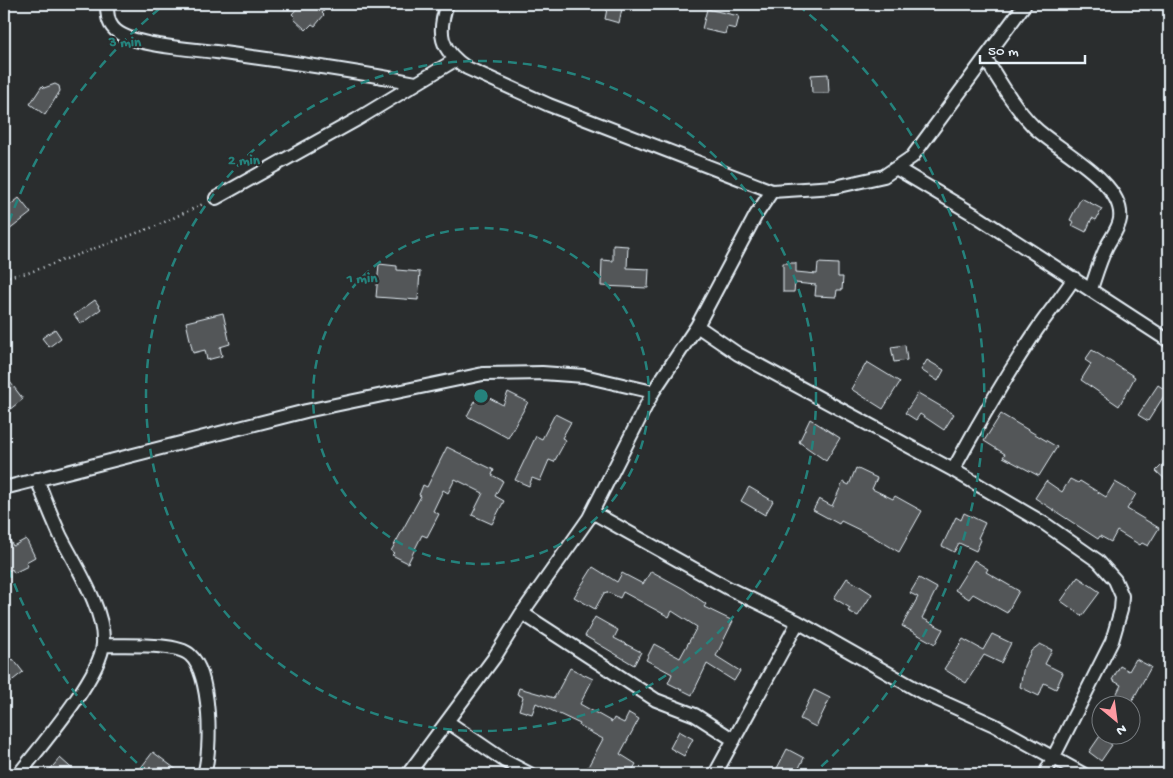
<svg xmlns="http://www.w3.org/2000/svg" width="1173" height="778" font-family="'Gochi Hand',sans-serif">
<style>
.building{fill:#535759;stroke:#e8f1f8}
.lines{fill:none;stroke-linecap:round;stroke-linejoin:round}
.minor-casing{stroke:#e8f1f8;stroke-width:16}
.path{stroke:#e8f1f8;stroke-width:2.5;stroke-dasharray:1 4;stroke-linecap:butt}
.minor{stroke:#2a2d2e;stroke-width:12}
.ring{fill:none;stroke:#25827c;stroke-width:2.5;stroke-dasharray:9 6}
.centre{fill:#25827c;stroke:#2a2d2e;stroke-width:2.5}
.ring-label{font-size:15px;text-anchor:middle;font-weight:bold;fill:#25827c;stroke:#2a2d2e;stroke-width:4;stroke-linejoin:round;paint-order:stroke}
</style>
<rect width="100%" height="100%" fill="#2a2d2e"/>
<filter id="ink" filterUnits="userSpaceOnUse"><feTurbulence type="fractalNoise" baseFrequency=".02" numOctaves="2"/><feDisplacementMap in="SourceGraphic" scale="10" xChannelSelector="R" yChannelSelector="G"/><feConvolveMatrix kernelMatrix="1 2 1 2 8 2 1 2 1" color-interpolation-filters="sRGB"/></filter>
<g filter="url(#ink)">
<!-- building -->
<path class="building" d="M301,4H330L322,13L324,15L315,26L312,24L306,30L294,19L295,17L292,14Z
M608,4H623L619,23L605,19Z
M707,9L739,16L736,29L727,27L725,34L702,29Z
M828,74L829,93H812L811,75Z
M55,84L59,86L60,91L45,115L30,104L42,86L44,88Z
M19,198L31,213L4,234V210Z
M1081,198L1102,209L1096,220L1092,218L1086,232L1072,225L1074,222L1070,220Z
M613,245L628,246L627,268L649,269L648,288L601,286L602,260L613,261Z
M783,263H796V272L817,274L818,263L838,264V277H843L842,290H837L836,297L815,296L816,285L795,283L794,292H783Z
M379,264L397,266V270L420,272L418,300L376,297Z
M95,300L101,309L81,324L74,315Z
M223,313L230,344L220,347L222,356L207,360L205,350L193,353L186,322Z
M55,329L61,338L49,347L42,338Z
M905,345L907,360L894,362L891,347Z
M1092,350L1135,377L1119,406L1081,380L1091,364L1085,360Z
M927,360L944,370L938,381L921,370Z
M867,362L900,382L883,409L851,389Z
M4,374L23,399L4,414Z
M1158,385L1167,391L1148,421L1138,415Z
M508,392L528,402L508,438L467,416L476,399L478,400L482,394L503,405Z
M918,393L954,414L944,430L920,414L916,420L905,413Z
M555,414L571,422L562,438L566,440L554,462L549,460L540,481L532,478L529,486L515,480L536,436L542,439Z
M1001,414L1057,447L1039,476L1003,457L1005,454L984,441Z
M810,419L840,438L826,461L799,442Z
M447,447L494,470L492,475L503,481L495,496L504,501L492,524L472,515L483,493L455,479L448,493L443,490L433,511L439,514L427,537L422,535L408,563L392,555L394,553L391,551L421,496L419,495L423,485L427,487Z
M1169,458V483L1156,471Z
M856,468L877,478L872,489L893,499L895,496L922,511L899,552L872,536L841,521L839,524L813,510L819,499L832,506L843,482L849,485Z
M1070,479L1078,483L1080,481L1106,497L1115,482L1136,494L1127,509L1159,528L1148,546L1142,543L1140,545L1117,531L1111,542L1100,536L1098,539L1035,498L1046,481L1062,492Z
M749,487L773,501L765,515L741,501Z
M964,513L985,523L978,538L981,540L976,551L959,543L954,552L942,546L956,517L961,520Z
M4,529L13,546L26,539L35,557L26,562L28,566L14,573L12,569L4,574Z
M974,560L988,569L986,572L1019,591L1007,613L973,594L969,599L955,590Z
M593,567L617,582L622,573L643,584L651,571L684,589L706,604L704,607L733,621L716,656L740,671L734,681L707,664L692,695L668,683L672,674L646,660L654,644L680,658L697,627L672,611L669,617L623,592L620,598L607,592L604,593L595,609L574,597Z
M1078,577L1100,592L1082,616L1061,601Z
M847,578L872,594L858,616L848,611L850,608L834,598Z
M919,578L937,588L922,618L943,629L935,644L902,626L918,597L910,593Z
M595,617L618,630L614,638L641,652L634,665L585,636Z
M992,634L1011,643L1001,663L984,655L966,683L944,669L963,639L983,650Z
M1040,644L1052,650L1045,664L1063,673L1056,689L1044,683L1039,696L1020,687L1024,666L1031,651Z
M13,659L23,672L4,687V666Z
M1136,659L1151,667L1131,703L1116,695L1121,685L1112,680L1120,666L1129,671Z
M570,668L593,679L580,704L612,722L614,718L624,723L629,713L639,719L620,754L636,764L630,774H584L603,739L579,726L580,724L536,703L532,714L519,710L523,697L517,694L519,688L554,698Z
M814,690L830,698L816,727L800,719Z
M679,731L693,739L684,756L670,748Z
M1100,736L1112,745L1101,761L1089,752Z
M787,749L804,758L796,774H774Z
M153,752L182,774H136Z
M60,758L78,774H46Z"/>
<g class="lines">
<defs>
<path id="minor" d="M107,4C107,16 108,26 119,33C139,46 191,49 216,52C283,61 349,70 416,83
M447,4C437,33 440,50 467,68L549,105L772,191L835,187L884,176L912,157L1025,4
M985,58C1000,82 1014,107 1034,127C1056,149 1125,182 1120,219C1119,228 1111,238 1107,246C1100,260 1096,274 1091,289
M896,168L975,215L1169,341
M216,198L356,120L455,60
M697,326L738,354L953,470L1045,524L1098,561L1115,580L1122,596L1121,610L1112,641L1045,774
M953,470C979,422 1006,376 1036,331C1048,313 1062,297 1074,278
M4,488L306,411L483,374L542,373L584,376L653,392
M592,512L728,588L798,622L925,694L994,725L1083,774
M522,613L656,700L695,715L734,740
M103,645C123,646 176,642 190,655C211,673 212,749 204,774
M448,722L505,761L530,774
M19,774C40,747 101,676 103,644C105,609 75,565 60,535C52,517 44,498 37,479
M408,774L494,658L522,613L589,518L653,392L697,326L756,215L772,191
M715,774L798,622"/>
</defs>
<!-- minor casing -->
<use href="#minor" class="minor-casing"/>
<!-- path -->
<path class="path" d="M4,277L28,273L156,226L205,203"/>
<!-- minor -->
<use href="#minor" class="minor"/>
</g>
</g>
<!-- distance rings -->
<g class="ring">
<circle cx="481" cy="396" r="168"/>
<circle cx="481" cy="396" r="335"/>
<path d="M148 773A503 503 0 0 1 4 556M4 236A503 503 0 0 1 164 5M798 5A503 503 0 0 1 814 773"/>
</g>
<circle cx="481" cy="396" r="8" class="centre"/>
<g class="ring-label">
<text x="125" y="46">3 min</text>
<text x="244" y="164">2 min</text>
<text x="362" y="282">1 min</text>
</g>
<!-- margin -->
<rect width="1173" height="778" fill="none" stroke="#2a2d2e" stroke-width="20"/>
<rect x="10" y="10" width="1153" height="758" fill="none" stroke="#e8f1f8" stroke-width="2" filter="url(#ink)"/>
<!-- north arrow -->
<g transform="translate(1116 720) rotate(151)"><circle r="24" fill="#2a2d2e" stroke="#767b7f"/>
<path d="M0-4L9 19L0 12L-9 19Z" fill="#ff9aa2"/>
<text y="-8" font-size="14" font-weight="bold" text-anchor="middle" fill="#e8f1f8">N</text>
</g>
<!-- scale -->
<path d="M980 55v8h105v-8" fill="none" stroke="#e8f1f8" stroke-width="2.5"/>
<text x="988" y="55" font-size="15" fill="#e8f1f8" stroke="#2a2d2e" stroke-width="4" paint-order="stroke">50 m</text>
</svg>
